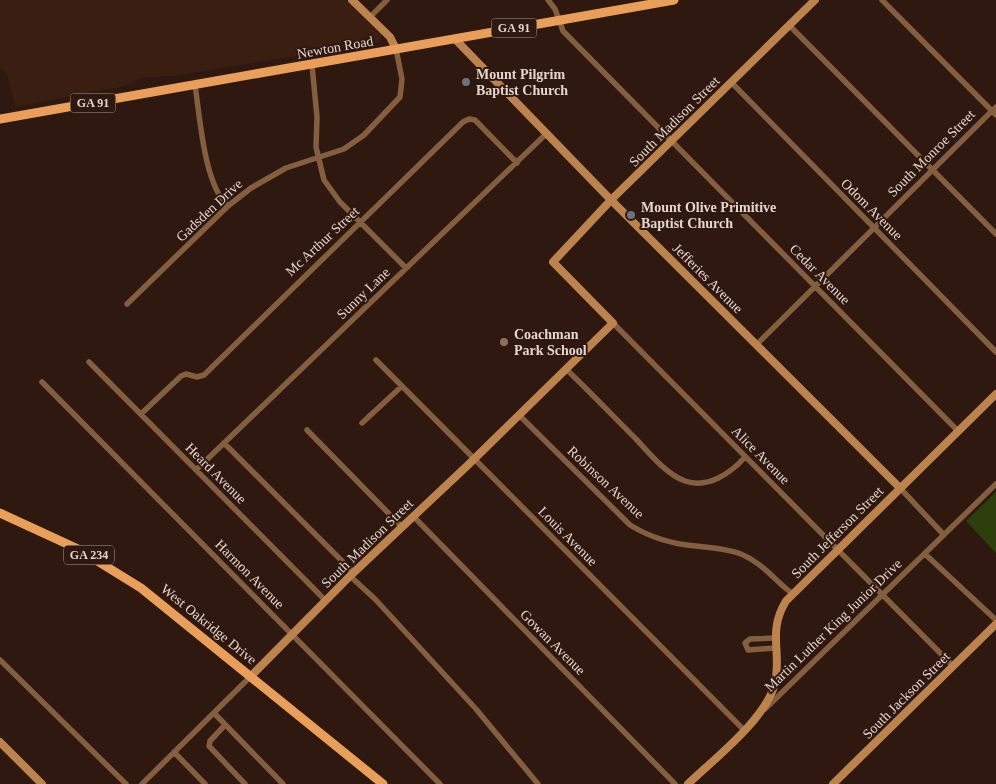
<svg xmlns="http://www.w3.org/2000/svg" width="996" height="784" font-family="'Times New Roman',serif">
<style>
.built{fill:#3b1e12}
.green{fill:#2d3f0b}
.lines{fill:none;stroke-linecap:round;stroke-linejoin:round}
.street{stroke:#835f40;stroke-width:5.5}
.secondary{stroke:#bc834f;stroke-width:8}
.primary{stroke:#e99f59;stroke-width:9}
.worship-dot{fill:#6b7280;stroke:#2f180f;stroke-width:2}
.education-dot{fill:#8d6e63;stroke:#2f180f;stroke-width:2}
.labels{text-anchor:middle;stroke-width:4;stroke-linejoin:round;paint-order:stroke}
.shield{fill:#2f180f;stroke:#ae9c95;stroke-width:1}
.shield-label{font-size:12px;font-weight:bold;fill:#e5d4ce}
.street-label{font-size:14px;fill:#e5d4ce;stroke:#2f180f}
.poi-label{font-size:14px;font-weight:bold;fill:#e5d4ce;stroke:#2f180f;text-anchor:start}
</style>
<rect width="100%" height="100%" fill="#2f180f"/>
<!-- built -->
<path class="built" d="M0,0H347L382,35L380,42L173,76L144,77L129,85L15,107L7,74L0,67Z"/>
<!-- green -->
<path class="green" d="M996,492V553L966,521Z"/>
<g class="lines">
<!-- street -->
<path class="street" d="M548,0L555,9L563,31L958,431
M882,0L996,115
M370,17L387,0
M789,25L996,234
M312,65L317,117L316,147L324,180L340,202L406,268
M731,82L996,352
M195,85C200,117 204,185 228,206
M127,304L228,206L251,188L286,168L344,149L364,135L400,97L402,79L396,49
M613,323L953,666
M756,345L996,107
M376,360L744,730
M89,362L325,600
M566,369C590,392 613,416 636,439C650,454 666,474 685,481C708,489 731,473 745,457
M42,382L440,784
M141,414L181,376L186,374L197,377L204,375L463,122L469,119L475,120L517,163
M519,415L630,525C651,538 672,544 696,546C712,548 726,548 741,554C763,563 775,581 793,594
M362,423L402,386
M307,430L402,527
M224,443L354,573
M196,470L547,133
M900,488L944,535
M414,517L675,784
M925,554L996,620
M350,576L375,599L476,709L538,784
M775,638L750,639L745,643L748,650L775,648
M0,660L126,784
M765,709L996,484
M214,713L283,784
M225,725L210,741L209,746L245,784
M174,752L205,784
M142,784L251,676"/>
<!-- secondary -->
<path class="secondary" d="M352,0L390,37L396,49
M455,39L611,200L900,488
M251,676L350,576L468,465L613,323L553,262L611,200L815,0
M0,742L42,784
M688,784C714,759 767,718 775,683C782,652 767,632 786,601L996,394
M833,784L996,624"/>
<!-- primary -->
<path class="primary" d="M0,119L674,0
M0,513L78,549L141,588L383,784"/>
</g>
<!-- markers -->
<g class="worship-dot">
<circle cx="466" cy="82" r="5"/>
<circle cx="631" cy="215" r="5"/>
</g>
<circle class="education-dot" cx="504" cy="342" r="5"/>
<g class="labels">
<!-- shield labels -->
<g class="shield">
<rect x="491.5" y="18.5" width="45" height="19" rx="4"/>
<rect x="70.5" y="93.5" width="45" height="19" rx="4"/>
<rect x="64" y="545.5" width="50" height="19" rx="4"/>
</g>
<g class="shield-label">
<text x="514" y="32">GA 91</text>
<text x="93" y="107">GA 91</text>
<text x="89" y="559">GA 234</text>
</g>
<!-- street labels -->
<g class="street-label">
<text transform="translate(335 47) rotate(-10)" y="5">Newton Road</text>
<text transform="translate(674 121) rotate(-45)" y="5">South Madison Street</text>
<text transform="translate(931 153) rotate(-45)" y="5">South Monroe Street</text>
<text transform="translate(872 209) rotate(45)" y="5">Odom Avenue</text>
<text transform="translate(209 210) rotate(-43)" y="5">Gadsden Drive</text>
<text transform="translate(322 241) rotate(-43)" y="5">Mc Arthur Street</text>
<text transform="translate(820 274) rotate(45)" y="5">Cedar Avenue</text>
<text transform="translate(708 278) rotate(45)" y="5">Jefferies Avenue</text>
<text transform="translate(363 293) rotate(-44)" y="5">Sunny Lane</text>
<text transform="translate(761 455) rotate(45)" y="5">Alice Avenue</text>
<text transform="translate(216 473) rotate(45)" y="5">Heard Avenue</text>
<text transform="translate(606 482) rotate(43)" y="5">Robinson Avenue</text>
<text transform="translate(837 532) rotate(-45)" y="5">South Jefferson Street</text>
<text transform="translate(568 536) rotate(45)" y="5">Louis Avenue</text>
<text transform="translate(367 543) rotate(-44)" y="5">South Madison Street</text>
<text transform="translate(250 574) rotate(45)" y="5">Harmon Avenue</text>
<text transform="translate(209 624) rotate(39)" y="5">West Oakridge Drive</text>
<text transform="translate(833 625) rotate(-44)" y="5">Martin Luther King Junior Drive</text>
<text transform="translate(553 642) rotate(45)" y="5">Gowan Avenue</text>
<text transform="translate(906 695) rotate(-45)" y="5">South Jackson Street</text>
</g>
<!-- poi labels -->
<g class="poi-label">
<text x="476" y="79">Mount Pilgrim<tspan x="476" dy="16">Baptist Church</tspan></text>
<text x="641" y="212">Mount Olive Primitive<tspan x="641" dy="16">Baptist Church</tspan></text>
<text x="514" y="339">Coachman<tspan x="514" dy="16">Park School</tspan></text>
</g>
</g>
</svg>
